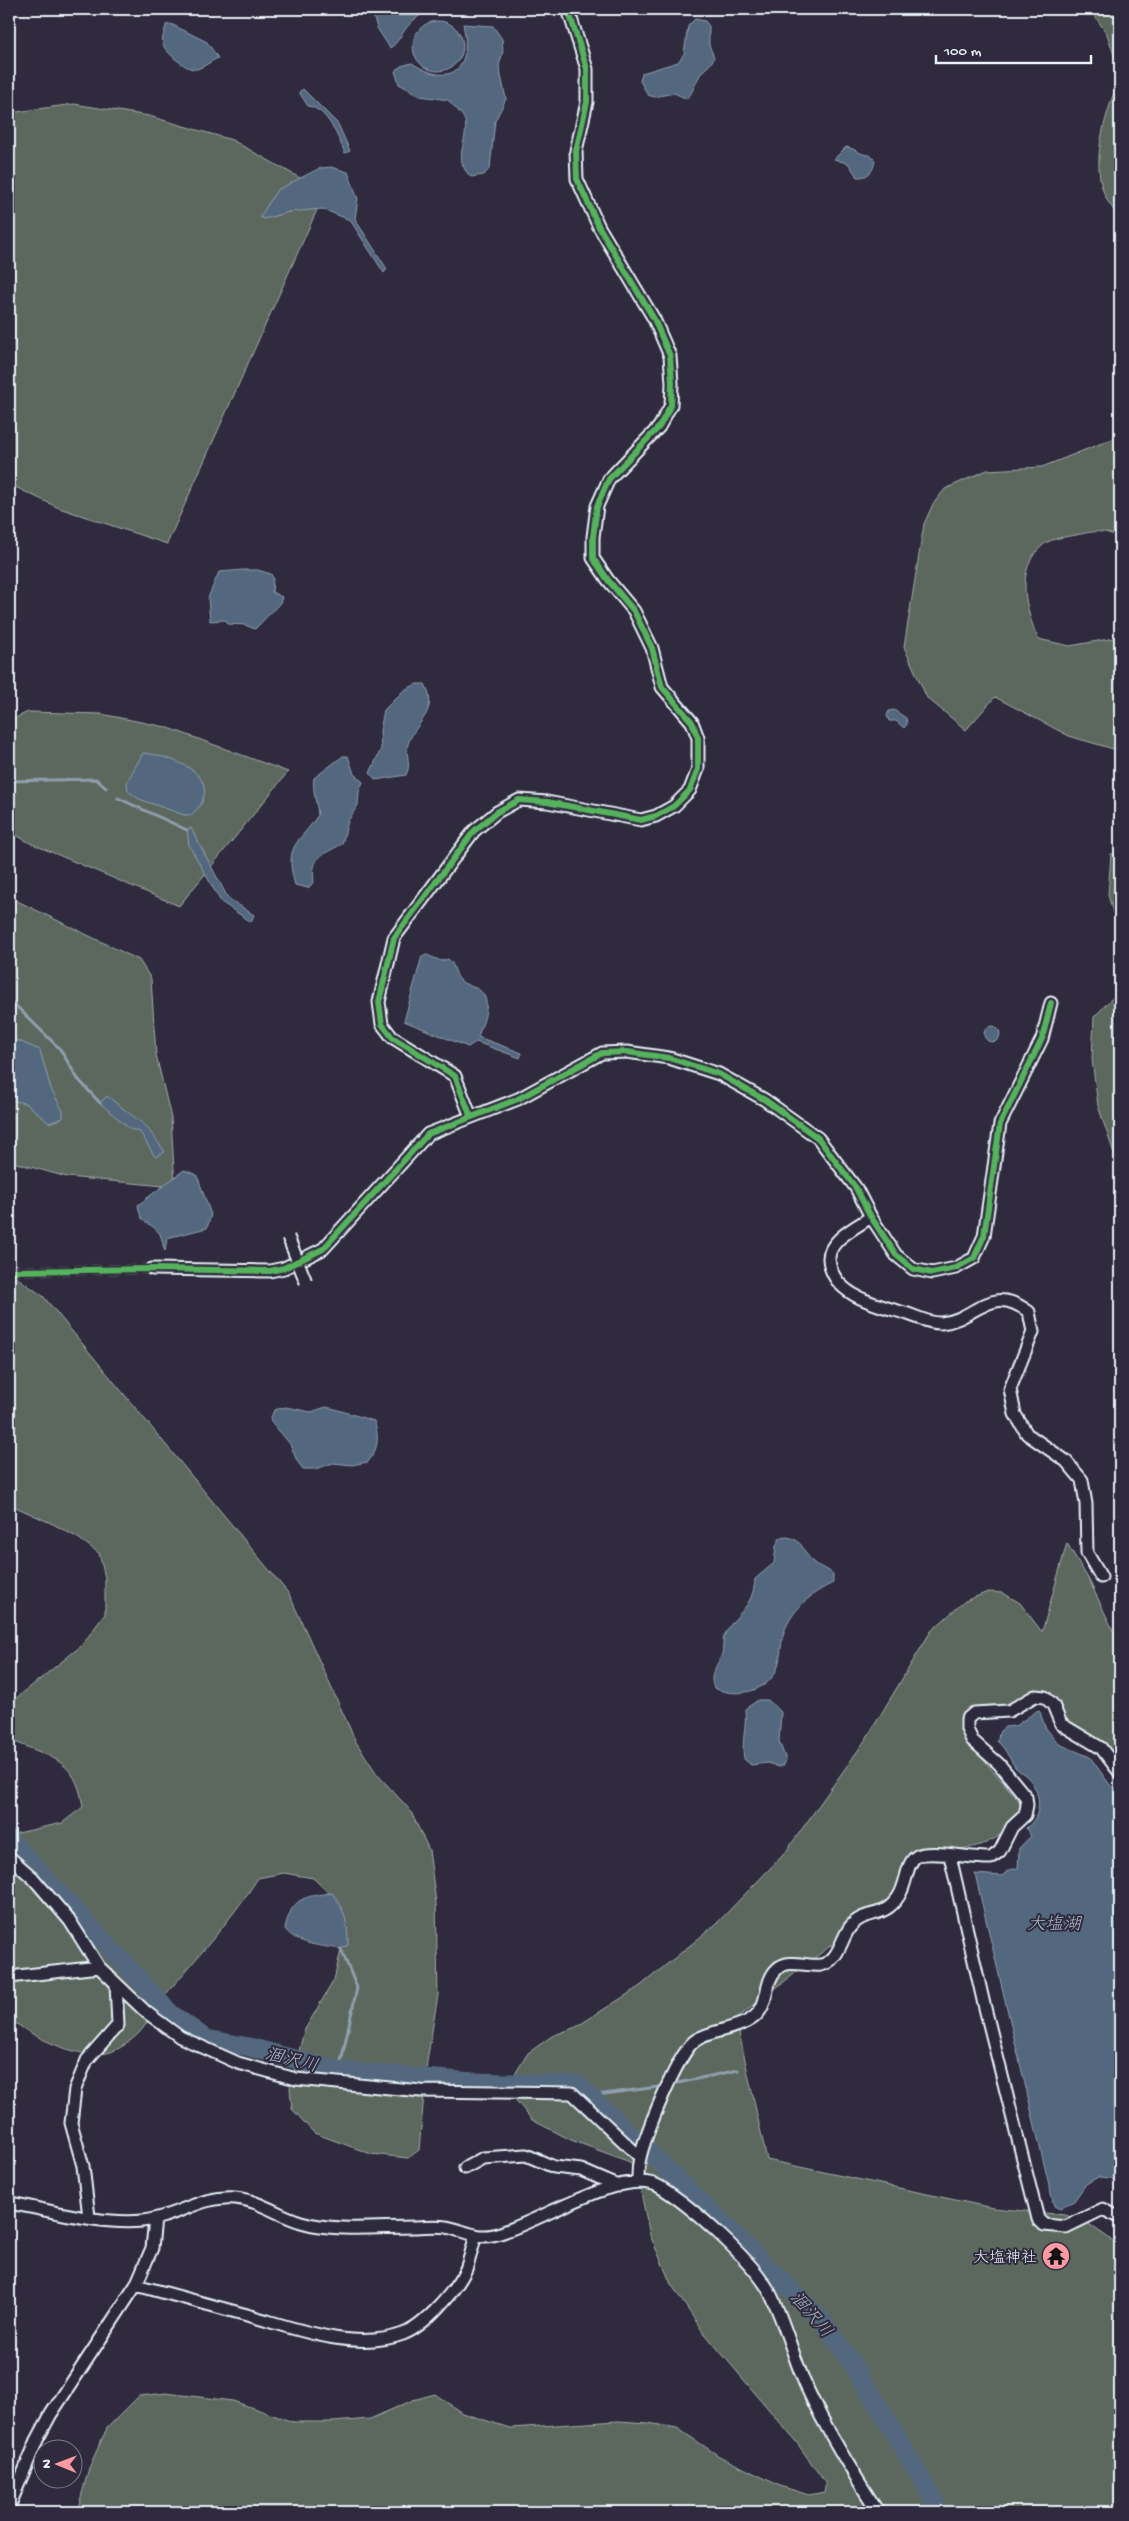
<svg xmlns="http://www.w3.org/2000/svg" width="1129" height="2521" font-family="'Gochi Hand','Klee One',sans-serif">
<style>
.green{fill:#5c685d;stroke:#a2acaa}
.water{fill:#53687f;stroke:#8f9faf}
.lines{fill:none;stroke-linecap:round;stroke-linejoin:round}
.stream{stroke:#8f9faf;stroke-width:3}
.river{stroke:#53687f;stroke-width:19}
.minor-tunnel{stroke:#4b4859;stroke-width:11;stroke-dasharray:11 5.5;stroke-linecap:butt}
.minor-casing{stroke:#e8f1f8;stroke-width:15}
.minor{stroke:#2f2a3d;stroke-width:11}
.minor-bridge-casing{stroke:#e8f1f8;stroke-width:15;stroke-linecap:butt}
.minor-bridge{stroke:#2f2a3d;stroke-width:11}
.cycleway-casing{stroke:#2f2a3d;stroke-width:9}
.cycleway{stroke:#56b35d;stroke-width:6}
.labels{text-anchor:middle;stroke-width:4;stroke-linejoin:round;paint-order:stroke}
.poi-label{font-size:16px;fill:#e8f1f8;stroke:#2f2a3d;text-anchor:end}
.water-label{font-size:18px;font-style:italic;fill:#acbac8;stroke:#2f2a3d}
</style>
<rect width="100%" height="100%" fill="#2f2a3d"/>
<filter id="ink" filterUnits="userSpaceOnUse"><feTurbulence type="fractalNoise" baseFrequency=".02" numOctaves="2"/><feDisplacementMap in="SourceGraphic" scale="10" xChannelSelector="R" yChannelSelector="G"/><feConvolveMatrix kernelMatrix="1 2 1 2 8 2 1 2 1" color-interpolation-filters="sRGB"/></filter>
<g filter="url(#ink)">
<!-- green -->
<path class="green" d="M1090,9H1120V72L1107,34Z
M1120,75V217C1081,179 1105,119 1120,75Z
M74,104L149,116L232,140L325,192L167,544L59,508L9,484V113Z
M1120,436V538C1103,529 1095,531 1076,535C1066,537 1051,538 1043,545C1014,569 1026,610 1038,639L1070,646L1120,637V751L1069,736L995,697L966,730L927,698L904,647L924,524L933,504L945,489L987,470L1042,467Z
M28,712L101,714L166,727L288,772L179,906L30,843L9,831V721Z
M1111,854H1120V937L1108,895Z
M9,897L139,960L151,979L156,1055L171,1118L175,1187L67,1177L9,1161Z
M1120,990V1171L1098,1106L1092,1059L1094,1017Z
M9,1272L43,1296L289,1594L356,1742L377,1774L410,1810L429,1850L436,1903L438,1995L427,2061L419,2150L408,2158L371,2154L314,2133L292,2109L290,2088L304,2031L334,1980L346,1928L337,1901L313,1878L284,1873L258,1878C230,1922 194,1961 160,2001C152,2010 148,2024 139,2033C132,2040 118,2051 107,2053C79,2060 30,2036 9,2018V1835L62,1823L83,1807C76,1756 48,1758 9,1739V1704L81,1646L105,1614V1578L99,1553L78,1538L53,1524L9,1504Z
M1067,1543L1089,1580L1120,1645V1765L1092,1735L1065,1720L1049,1694L1033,1691L1006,1706L961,1716L964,1738L1022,1804C1004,1851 962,1852 919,1848L909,1858L896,1895L736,2019L767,2160L993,2208L1065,2215L1086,2222L1120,2246V2512H77L89,2468L107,2428L139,2396L166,2393L233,2401L293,2422H333L370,2419L413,2400L435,2394L462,2413L510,2428L618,2421L648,2423L677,2428L719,2456L780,2486L809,2495L824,2492L826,2484L797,2443L701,2329L671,2284L650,2235L638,2179L630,2162L571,2140L532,2120L515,2099V2074L528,2053L552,2036L576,2027L639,1987L715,1925L785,1853L866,1739L931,1631L965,1601L988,1592L1003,1593L1020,1603L1042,1632Z"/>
<!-- water -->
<path class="water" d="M371,9H431C423,14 414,18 408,26C401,34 399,42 390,48L377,28Z
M695,19L705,21L709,26V45L714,57C711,66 707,66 702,72C696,80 694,91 687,99L674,93L654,97L648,95L640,81L642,73L678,62L684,54L688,26Z
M413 46a25 25 0 1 1 50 0a25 25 0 1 1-50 0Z
M171,24L207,42L218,58C211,61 204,67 197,69C189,72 166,53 163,45C161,39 165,31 166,25Z
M463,24L493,26L502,39L503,51L499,66L506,99L495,121L490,168L484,175L471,177C451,158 469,142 465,121C463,114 453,106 448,100L420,96L399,84L395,71L401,66L412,63C452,89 473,68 463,24Z
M303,89L338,124L350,151L345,153C338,138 328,109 308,106L299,92Z
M846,147C855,148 860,155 870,155L875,160C874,171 868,178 857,177L849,164L834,159Z
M331,167L348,172L358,199L355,219L387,269L384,273L350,220L322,209L289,212L264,219L260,217L277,190L320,168Z
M243,570H258L271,574L273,578L272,592L282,597L280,603L255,629L245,625L228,624L226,620L210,621L208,598L219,572Z
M417,684H425C440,712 415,722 408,744C405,755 412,764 406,775L376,780L370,773L381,749L380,731L384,710L404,690Z
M894,710L906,718L907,724L904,728L896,721H889L887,715L889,711Z
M143,753C164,755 214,769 203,799C202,805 195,811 191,815H184L139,799L128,791L127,782Z
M343,756H348L354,774L363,782L359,792L358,805L348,821L342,844C321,856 311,856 314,882L308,888L295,885C283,844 300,843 318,815C317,802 312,791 314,778Z
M191,828L228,898L254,915L251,922L221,902L189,845L187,830Z
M427,955L441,961L448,959C455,964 454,972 459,979C464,985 473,986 479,990C494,1000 482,1024 478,1037L522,1053L520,1058L476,1042L468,1047L404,1021L422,956Z
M984 1034a8 8 0 1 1 16 0a8 8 0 1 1-16 0Z
M12,1038L40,1050L51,1089L63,1111V1118L49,1123L27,1104L9,1099V1041Z
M107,1096L146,1126L165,1152L155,1157L140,1132L130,1129L100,1103Z
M184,1170L197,1175L211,1215L207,1228L167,1238L165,1251C163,1246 162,1239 160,1234C151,1221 140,1226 138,1205Z
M286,1407L311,1412L326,1407L335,1409L374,1421C380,1438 378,1449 368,1462L352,1465L333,1463L316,1469H303L297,1461L290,1444L270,1420L274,1410Z
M787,1537C803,1539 802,1551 812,1561C817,1567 827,1568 833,1574V1583C813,1592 795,1607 786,1627C780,1640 782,1656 777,1669C767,1693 735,1698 714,1688C708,1675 717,1667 721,1656C724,1650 722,1642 724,1636C735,1612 753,1610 755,1579L774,1563L776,1546L780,1538Z
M758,1700H768L781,1712L779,1741L786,1760L784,1765L779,1767L768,1763L751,1765L744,1759C741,1742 747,1726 745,1709Z
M1038,1710L1040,1712L1045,1727L1059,1744L1090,1757L1110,1785L1120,1792V2187L1111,2178L1098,2177L1086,2184L1074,2201L1060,2209L1054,2206L975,1874L1002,1876L1009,1870L1018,1868L1019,1848L1031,1836L1026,1828C1042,1817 1042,1795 1030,1780C1026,1774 1019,1772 1015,1767C1009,1758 1006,1749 997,1741L1000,1731L1005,1727L1015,1726Z
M332,1893C345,1909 348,1924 348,1945L341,1949C323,1946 297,1945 285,1929C291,1898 304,1896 332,1893Z"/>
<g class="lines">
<!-- stream -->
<path class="stream" d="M9,781L96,779L106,788
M118,798L187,830
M9,999L60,1049L78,1079L100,1103
M339,2071L357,1988L341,1949
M678,2083L738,2070
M589,2096L658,2087"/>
<!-- river -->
<path class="river" d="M9,1839L171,2014L206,2039L249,2047L339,2071L473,2082L578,2085L637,2141
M645,2148L819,2317C863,2374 897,2439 934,2500L938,2512"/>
<!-- minor-tunnel -->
<path class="minor-tunnel" d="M9,1271L152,1269"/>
<defs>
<path id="minor" d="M471,1117L455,1076L392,1037L382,1024L379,1002L394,938L474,831L497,812L519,800L547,802L641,820L656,816L674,806L690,790L698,769V738L692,722L662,687L652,648L634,611L608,580L593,558V537L597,506L609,479L659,427L671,405L672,383L670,356L654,319L599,227L577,179L576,151L587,102V69L568,9
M871,1217C858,1226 828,1240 829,1259C832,1297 879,1305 908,1314C917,1317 931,1324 941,1323C977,1320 989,1282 1029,1312L1033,1332L1010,1389L1015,1414L1027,1434L1066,1461L1082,1480L1086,1504L1087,1553L1101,1577
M152,1269L270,1271L284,1268L323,1249L428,1134L518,1099L602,1053L627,1052L669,1058L719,1074L765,1100L818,1138L856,1188L871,1217L896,1255L913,1269L932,1273L956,1268L974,1258L984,1236L1000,1124L1042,1039L1051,1003
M950,1856L983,2000L1038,2219L1044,2225L1066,2227L1103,2209L1120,2218
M9,1857L33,1878L70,1921L99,1967L146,2012L180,2037L238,2063L296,2079L421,2091L572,2093L640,2157
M9,1977L99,1967
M465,2168L483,2158L526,2155L554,2167L581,2170L618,2186
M638,2180C638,2173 638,2165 640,2158C644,2137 679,2050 696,2040C713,2029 737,2030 753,2018C770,2006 763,1982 777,1969C788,1958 807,1967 821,1965C839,1961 841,1939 850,1927C862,1912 876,1917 889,1907C910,1891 903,1864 917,1856C929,1849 974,1859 991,1858L1000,1851L1012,1827L1025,1815L1027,1805L1026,1797L999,1764L972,1740L967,1729V1719L974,1713L1009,1711L1035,1696L1045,1697L1053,1705L1061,1724L1101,1748L1120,1773
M9,2203C50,2210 101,2225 142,2221C175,2218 201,2195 235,2198C259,2200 279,2216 301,2222C334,2232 379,2227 414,2227C424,2227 436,2225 446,2227C463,2230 476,2239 493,2235C535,2226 623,2165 660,2187C690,2205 757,2264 771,2295C785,2324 793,2356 806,2386C826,2430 852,2471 878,2512
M89,2217L83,2166L71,2123L75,2089L87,2060L118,2025L116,1983
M136,2285C173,2295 210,2305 247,2315C294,2328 354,2352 403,2334C425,2326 456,2290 466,2269C470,2259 472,2247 476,2236
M9,2507L37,2440L51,2414L136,2285L152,2248L155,2219"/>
</defs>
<!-- minor casing -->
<use href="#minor" class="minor-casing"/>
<!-- minor -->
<use href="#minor" class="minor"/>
<defs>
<path id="minor-bridge" d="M288,1237L306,1282"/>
</defs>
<!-- minor-bridge casing -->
<use href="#minor-bridge" class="minor-bridge-casing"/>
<!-- minor-bridge -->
<use href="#minor-bridge" class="minor-bridge"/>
<defs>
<path id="cycleway" d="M471,1117L455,1076L392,1037L382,1024L379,1002L394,938L474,831L497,812L519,800L547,802L641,820L656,816L674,806L690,790L698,769V738L692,722L662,687L652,648L634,611L608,580L593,558V537L597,506L609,479L659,427L671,405L672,383L670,356L654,319L599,227L577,179L576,151L587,102V69L568,9
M9,1271L152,1269L270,1271L284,1268L323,1249L428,1134L518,1099L602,1053L627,1052L669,1058L719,1074L765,1100L818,1138L856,1188L871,1217L896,1255L913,1269L932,1273L956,1268L974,1258L984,1236L1000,1124L1042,1039L1051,1003"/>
</defs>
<!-- cycleway casing -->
<use href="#cycleway" class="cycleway-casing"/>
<!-- cycleway -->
<use href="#cycleway" class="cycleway"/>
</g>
</g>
<!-- icons -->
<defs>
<symbol id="temple-disc" viewBox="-11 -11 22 22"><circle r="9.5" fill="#ff9aa2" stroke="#2f2a3d"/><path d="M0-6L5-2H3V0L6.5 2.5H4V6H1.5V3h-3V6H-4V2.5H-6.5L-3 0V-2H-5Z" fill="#111"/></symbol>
</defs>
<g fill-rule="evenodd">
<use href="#temple-disc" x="1040" y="2240" width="32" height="32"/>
</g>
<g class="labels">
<!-- poi labels -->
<g class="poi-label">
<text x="1037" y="2262">大塩神社</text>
</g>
<!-- water labels -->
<g class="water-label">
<text x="1054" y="1929">大塩湖</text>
<text transform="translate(292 2059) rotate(14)" y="6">涸沢川</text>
<text transform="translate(812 2314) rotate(49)" y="6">涸沢川</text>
</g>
</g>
<!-- margin -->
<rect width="1129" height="2521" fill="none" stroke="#2f2a3d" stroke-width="30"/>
<rect x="15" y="15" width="1099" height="2491" fill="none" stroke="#e8f1f8" stroke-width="2" filter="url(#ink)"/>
<!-- north arrow -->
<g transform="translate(58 2464) rotate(271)"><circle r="24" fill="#2f2a3d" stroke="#797a88"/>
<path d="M0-4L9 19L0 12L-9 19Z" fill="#ff9aa2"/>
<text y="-8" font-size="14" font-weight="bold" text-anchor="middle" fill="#e8f1f8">N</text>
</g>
<!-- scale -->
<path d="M936 55v8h155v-8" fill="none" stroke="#e8f1f8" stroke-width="2.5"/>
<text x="944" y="55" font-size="15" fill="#e8f1f8" stroke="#2f2a3d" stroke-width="4" paint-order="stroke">100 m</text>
</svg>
